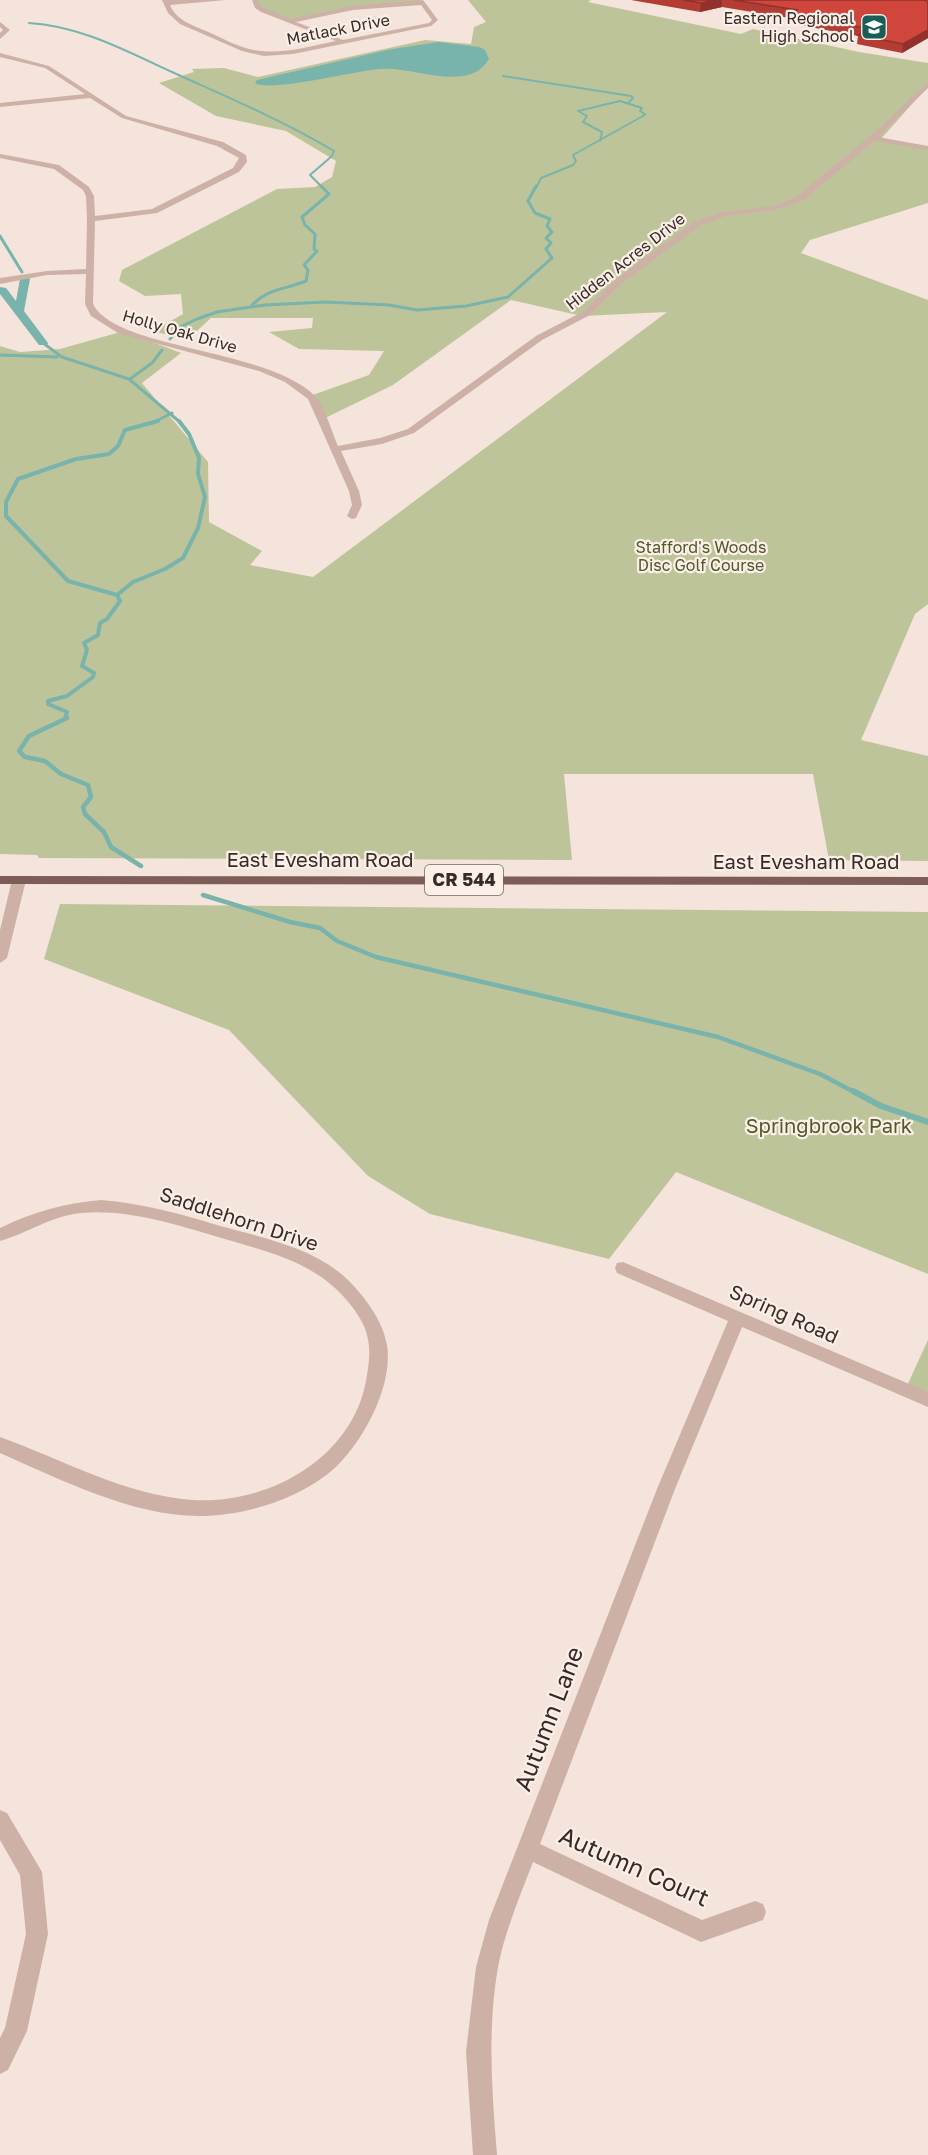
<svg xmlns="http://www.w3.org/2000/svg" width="928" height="2155" font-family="'Golos Text',sans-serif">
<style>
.green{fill:#bec49a}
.water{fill:#78b4ab}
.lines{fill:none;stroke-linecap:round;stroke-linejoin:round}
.stream-far4{stroke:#78b4ab;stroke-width:2}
.stream-far3{stroke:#78b4ab;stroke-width:3}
.stream-far2{stroke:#78b4ab;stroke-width:4}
.stream-far1{stroke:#78b4ab;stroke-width:4.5}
.stream{stroke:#78b4ab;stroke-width:6}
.canal{fill:#78b4ab;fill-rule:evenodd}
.minor{fill:#cdb1a6;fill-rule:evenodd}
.primary{fill:#7c5d57;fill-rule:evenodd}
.wall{fill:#b33c34}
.shaded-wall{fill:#92312b}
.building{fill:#d0463d;stroke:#92312b;stroke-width:1.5}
.labels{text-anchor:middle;stroke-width:4.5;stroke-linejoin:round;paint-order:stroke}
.far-poi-label{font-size:16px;fill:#392a27;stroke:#fbefe8;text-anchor:end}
.far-street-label{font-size:16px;fill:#392a27;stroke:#fbefe8}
.far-park-label{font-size:16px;fill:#505929;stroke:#fbefe8}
.shield{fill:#fbefe8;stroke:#736561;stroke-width:1.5}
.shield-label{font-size:18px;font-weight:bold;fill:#392a27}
.street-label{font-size:20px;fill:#392a27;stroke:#fbefe8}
.park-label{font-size:20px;fill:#505929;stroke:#fbefe8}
.near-street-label{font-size:24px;fill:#392a27;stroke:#fbefe8}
</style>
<rect width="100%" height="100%" fill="#f4e4db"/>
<!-- green -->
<path class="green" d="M255,0H420L422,3L353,8L290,21L263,11Z
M468,0H591L588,2L741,34L753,29L859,52L928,63V86L880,140L928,149V203L810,240L801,253L928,300V604L915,614L861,740L928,756V861L829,860L813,774H564L572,860L39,858L37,855L0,854V346L20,352L60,349L124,331L181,353L142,383L208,462L209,522L262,551L250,565L313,577L667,312L582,316L511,300L393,385L323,419L307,397L369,375L384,351L299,349L269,332L312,328L313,318H211L187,340L153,331L183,314L181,294L145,296L119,281L122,270L277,189L315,187L332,177L336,161L286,131L216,116L159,83L194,72L192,69L224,68L258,77L425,40L471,44L474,27L486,22Z
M60,904L928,912V1274L676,1172L609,1259L430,1214L368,1176L229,1030L44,959Z
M928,1340V1400L905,1390Z"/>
<!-- water -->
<path class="water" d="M439,42L479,47L485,50L489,59C469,94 413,66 381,69C356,70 272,93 255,83L257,80L392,49Z"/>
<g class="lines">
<!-- stream-far4 -->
<path class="stream-far4" d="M29,23C81,26 126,51 172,72C227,97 282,120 334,151L332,156L310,175L323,188
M503,76L631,96L633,98L628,103
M536,188L541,178L573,165L576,161L573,155L643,116L645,114L640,111L642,108L620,101L578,111L587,116L583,122L602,132L600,141"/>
<!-- stream-far3 -->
<path class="stream-far3" d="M0,236L22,272
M252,305C269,288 284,290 306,281L308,270L304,265L317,251L314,249L315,234L305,225L302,217L329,194L321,186
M170,339L180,327L197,319L217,312L265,305L325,302L389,305L417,310L466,306L508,297L552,258L546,249L551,243L546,238L552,232L547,226L550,219L535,213L528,201L536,186
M43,343L62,357L129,379L181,423
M0,355L57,357
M130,379L152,363L162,350
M152,423L172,413"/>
<!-- stream-far2 -->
<path class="stream-far2" d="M117,595L133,582L165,569L183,558L198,528L205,497L198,474L199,458L189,434L179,421
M117,595L68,581L6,516V502L18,479L76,459L109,454L118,446L125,430L158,421
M65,719L67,712L48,704V701L67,696L93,677L94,673L82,666L87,650L84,643L98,635L100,623L107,619L120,601L117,595"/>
<!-- stream-far1 -->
<path class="stream-far1" d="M67,718L29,736L19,751L25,757L45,761L61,774L88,785L91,797L83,807L85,814L104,832L111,847L141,866
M203,895L290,922L320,928L337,941L376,957L718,1037L820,1074L856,1093"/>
<!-- stream -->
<path class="stream" d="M853,1091L881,1106L928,1122"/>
<!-- canal -->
<path class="canal" d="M25,276L30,279L24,311L48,343L47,345H39L0,294V287L6,288L16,301L20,279Z"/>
<!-- minor -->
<path class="minor" d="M162,0H226L170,5C176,20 192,25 206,31C220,37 234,45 249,49C277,56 307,47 336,41L261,12L255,8L252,0H258L260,6L290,19L353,6L423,0L438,20L431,26L293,54L264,56L242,51L180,24L168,13ZM421,5L432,20L429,23L343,40L296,22L353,10Z
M0,22L10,30L0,39V33L3,30L0,27Z
M0,53L49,66L126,116L223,142L246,155L247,162L239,172L157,213L95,221L93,304C116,350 268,348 315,396C324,405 332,432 338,446L380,438L408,429L536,336L584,311L615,280L695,221L724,212L774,206L798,196L877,130L928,82V88L878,137L928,146V150L874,141L804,200L775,210L725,216L701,225L621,284L590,315L542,340L414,433L382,444L341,451L359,491L362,505L356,518L352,519L347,516L352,505L349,491L308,399L285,382L259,371L118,333L91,316L85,304L86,274L47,275L0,284V278L47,271L86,269L87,219L86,196L83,190L54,169L0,158V154L59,165L89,187L94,196L95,216L152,209L233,168L239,158L217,146L122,118L90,98L0,107V103L85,94L45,68L0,57Z
M19,876L26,880L7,958L0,963V930L12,880Z
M101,1200C142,1203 181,1214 220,1226C264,1238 315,1248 348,1280C365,1297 383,1321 387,1345C394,1388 359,1451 325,1476C290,1502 241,1516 198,1516C133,1516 59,1479 0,1453V1437C64,1460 124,1495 193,1500C270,1505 356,1456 367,1375C370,1357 371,1343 364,1326C354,1305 335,1285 315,1273C286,1255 251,1247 218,1237C173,1224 128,1209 81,1213C51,1216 28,1233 0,1241V1228C33,1212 64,1203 101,1200Z
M623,1262L928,1392V1407L742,1327L675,1489L540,1844L702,1920L755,1901L763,1904L766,1912L763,1920L701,1942L533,1862C520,1896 505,1931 498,1967C487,2030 492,2092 497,2155H473L466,2052L476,1967L489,1920L657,1489L728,1321L617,1273L615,1268L617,1263Z
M0,1810L7,1813L42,1872L48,1934L27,2031L8,2070L0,2074V2038L5,2028L26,1934L20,1875L0,1840Z"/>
<!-- primary -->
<path class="primary" d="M0,876L928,877V885L0,884Z"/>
</g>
<!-- wall -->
<path class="wall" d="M631,0H922L928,1V38L902,53L857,44L858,36L789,23V18L722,7L700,12Z"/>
<!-- shaded-wall -->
<path class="shaded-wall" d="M715,0H722V7L700,12L701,3Z
M928,30V38L902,53L903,44Z"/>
<!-- building -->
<path class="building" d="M683,0H715L701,3Z
M733,0H922L928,1V30L903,44L858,35L870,29L789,14L797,10Z"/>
<!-- icons -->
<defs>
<symbol id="school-square" viewBox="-11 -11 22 22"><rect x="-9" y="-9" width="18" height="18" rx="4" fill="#195e56" stroke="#fbefe8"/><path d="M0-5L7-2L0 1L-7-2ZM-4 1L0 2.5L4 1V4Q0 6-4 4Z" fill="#fff"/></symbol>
</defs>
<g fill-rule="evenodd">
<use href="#school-square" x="859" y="12" width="30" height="30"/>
</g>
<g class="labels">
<!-- far-poi labels -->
<g class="far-poi-label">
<text x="854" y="24">Eastern Regional<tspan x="854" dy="18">High School</tspan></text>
</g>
<!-- far-street labels -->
<g class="far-street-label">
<text transform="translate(338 29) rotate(-11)" y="6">Matlack Drive</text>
<text transform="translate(625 261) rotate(-38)" y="6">Hidden Acres Drive</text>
<text transform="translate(180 331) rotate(16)" y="6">Holly Oak Drive</text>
</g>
<!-- far-park labels -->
<g class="far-park-label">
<text x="701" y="553">Stafford's Woods<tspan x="701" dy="18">Disc Golf Course</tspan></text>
</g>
<!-- shield labels -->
<rect class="shield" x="425" y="865" width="78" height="30" rx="4.5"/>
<g class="shield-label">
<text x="464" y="886">CR 544</text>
</g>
<!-- street labels -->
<g class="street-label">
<text x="320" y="867">East Evesham Road</text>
<text x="806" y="869">East Evesham Road</text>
<text transform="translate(239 1219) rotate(18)" y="7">Saddlehorn Drive</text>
<text transform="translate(784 1314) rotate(24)" y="7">Spring Road</text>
</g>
<!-- park labels -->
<g class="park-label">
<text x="829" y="1133">Springbrook Park</text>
</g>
<!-- near-street labels -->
<g class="near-street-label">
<text transform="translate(549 1719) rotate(-69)" y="8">Autumn Lane</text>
<text transform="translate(634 1867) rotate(24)" y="8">Autumn Court</text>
</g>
</g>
</svg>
